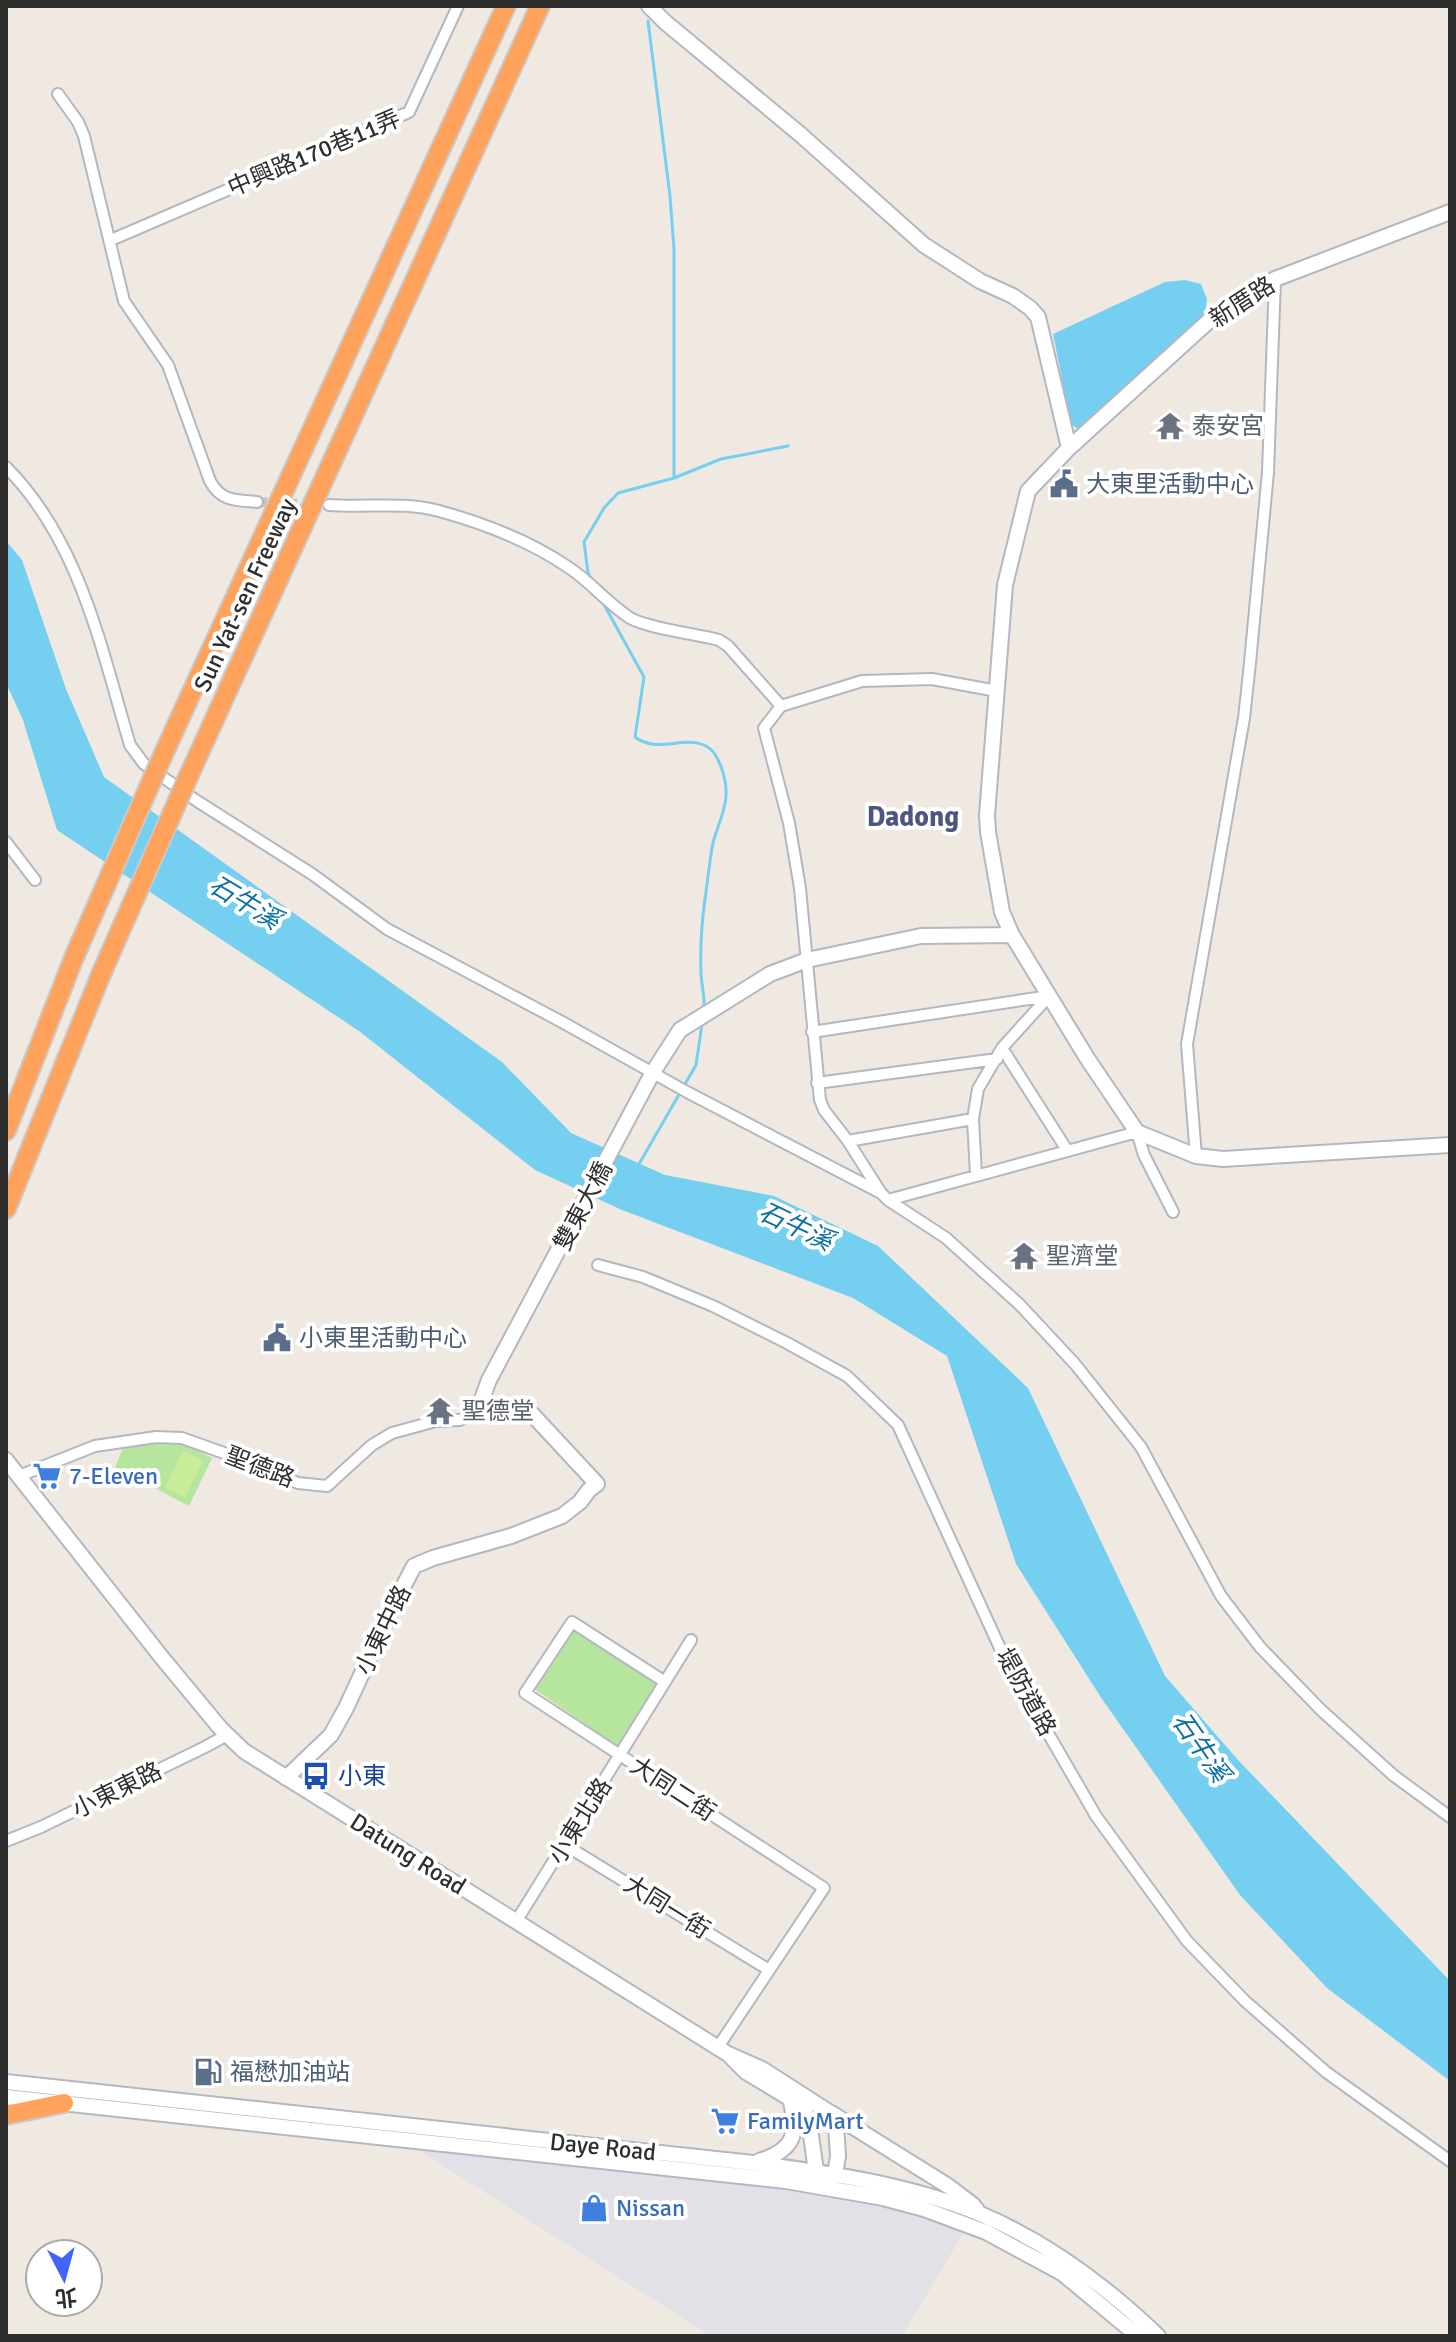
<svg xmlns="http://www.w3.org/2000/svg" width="1456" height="2342" font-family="Signika,'Noto Sans TC',sans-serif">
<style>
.industrial{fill:#e3e1e8}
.green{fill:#b6e59e}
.pitch{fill:#c9ec9a}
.water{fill:#75cff0}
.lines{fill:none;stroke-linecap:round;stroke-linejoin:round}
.stream{stroke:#75cff0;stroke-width:3}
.street-tunnel{stroke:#c8c4bd;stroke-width:10;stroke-dasharray:10 5;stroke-linecap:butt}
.street-casing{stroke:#b4b7c1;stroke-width:14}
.secondary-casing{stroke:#b4b7c1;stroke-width:18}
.highway-casing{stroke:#c9c9c9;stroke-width:22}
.street{stroke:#fff;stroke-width:10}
.secondary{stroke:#fff;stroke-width:14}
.highway{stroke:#ffa35c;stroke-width:18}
.highway-bridge-casing{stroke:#c9c9c9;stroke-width:22;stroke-linecap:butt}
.highway-bridge{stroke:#ffa35c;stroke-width:18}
.labels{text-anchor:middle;stroke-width:8;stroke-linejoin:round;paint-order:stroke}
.street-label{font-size:24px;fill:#2e2e2e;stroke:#fff}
.worship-label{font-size:24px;fill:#5b616d;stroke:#fff;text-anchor:start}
.service-label{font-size:24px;fill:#4e5e75;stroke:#fff;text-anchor:start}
.shop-label{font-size:24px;fill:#366cbe;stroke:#fff;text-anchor:start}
.transit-label{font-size:24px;fill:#164399;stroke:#fff;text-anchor:start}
.water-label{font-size:26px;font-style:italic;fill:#0d6fa3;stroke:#fff}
.quarter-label{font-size:28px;font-weight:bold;fill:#4d5680;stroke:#fff}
</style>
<rect width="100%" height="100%" fill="#efe9e1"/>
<!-- industrial -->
<path class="industrial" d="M415,2148L877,2200L954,2224L964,2232L902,2336H711Z"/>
<!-- green -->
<path class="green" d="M148,1443H183L212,1458L189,1506L115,1467L124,1446Z
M574,1627L659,1685L617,1746L533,1688Z"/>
<!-- pitch -->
<path class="pitch" d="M183,1450L203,1461L185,1497L165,1488Z"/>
<!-- water -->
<path class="water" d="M1185,280L1201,284L1207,299L1205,315L1078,429L1071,424L1053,334L1165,282Z
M6,541L22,560L66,689L104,777L502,1062L571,1133L665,1175L774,1196L878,1246L1028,1388L1165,1676L1238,1760L1450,1981V2081L1327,1988L1240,1895L1102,1699L1016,1564L947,1356L853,1298L622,1210L535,1170L359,1031L57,830L23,720L6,683Z"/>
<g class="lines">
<!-- stream -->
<path class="stream" d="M674,478L721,459L788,446
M592,580L588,573L584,542L604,508L618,493L674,478V249L670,196L648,21
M602,601L644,677L635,737C657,754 684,735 706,746C720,753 727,782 726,796C725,813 717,827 713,843C710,859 708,876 706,892C702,918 700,945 701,972C701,984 705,995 704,1008
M639,1164L696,1065L702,1024"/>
<!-- street-tunnel -->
<path class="street-tunnel" d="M257,502L315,505"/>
<defs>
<path id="street" d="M58,94L78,122L84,136L124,301L168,365L210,481C221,502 237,500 257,502
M111,240L409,112L458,6
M6,467C80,541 101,648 130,745L144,764L197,801L312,874L387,929L562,1022L687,1092L881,1193
M329,505C365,508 404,501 439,511C483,523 531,542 568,567C591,582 607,603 630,618C647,628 696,634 719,640L728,646L781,706
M997,691L932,679L862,681L781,706L764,728L789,823L800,888L820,1100L824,1110L848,1141L881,1193L888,1200L1137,1132L1144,1155L1173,1212
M6,842L35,880
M812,1032L1049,996
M1002,1048L1067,1150
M817,1083L997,1059
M848,1141L973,1119
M1196,1156L1187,1044L1244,718L1250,663L1268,472L1275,279
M976,1175L973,1119L978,1089L1002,1048L1049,996
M888,1200L946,1238L1019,1304L1075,1364L1141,1447L1221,1596L1260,1647L1321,1710L1393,1775L1450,1817
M598,1265L643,1277L713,1306L787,1343L847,1376L898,1425L1005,1659L1096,1816L1187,1941L1245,2001L1326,2072L1450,2161
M19,1476L95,1446L156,1437L182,1438L238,1458L298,1483L327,1486L372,1445L392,1433L436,1421L460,1420L484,1406
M665,1682L572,1622L525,1693L824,1888L718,2047
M6,1841L41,1827L205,1747L227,1735
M565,1845L769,1970
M517,1920L691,1640"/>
<path id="secondary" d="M649,6L665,22L801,135L924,245L980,281L1013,296L1030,308L1038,317L1069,448L1028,491L1005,585L987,815L988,832L1002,912L1012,935L1087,1058L1137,1132L1196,1156L1223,1159L1450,1145
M1069,448L1222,309L1275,279L1450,212
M6,1460L163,1659L221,1729L244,1751L728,2054L762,2069L829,2112L836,2125L838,2156L835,2174L823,2186L816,2171L809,2121L804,2107L746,2072L728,2054
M286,1778L331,1735L346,1708L393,1606L414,1566L433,1558L511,1536L562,1516L580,1502L589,1490L597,1484L531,1413L519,1408L491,1409L484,1406L482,1399L489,1380L653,1072L680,1030L770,974L807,960L921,936L1012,935
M6,2082L753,2163C829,2173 907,2184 978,2213C1046,2241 1106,2286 1158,2336
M6,2097L786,2181L883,2198L924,2209L986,2232L1062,2273L1138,2336
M831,2113L948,2186L973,2205L977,2210
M759,2161C795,2150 799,2133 790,2098"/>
<path id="highway" d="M163,755L506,6
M190,773L540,6
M6,1131L75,955
M6,1209L102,972
M6,2115L64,2103"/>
</defs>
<!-- street casing -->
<use href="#street" class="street-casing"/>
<!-- secondary casing -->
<use href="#secondary" class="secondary-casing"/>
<!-- highway casing -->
<use href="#highway" class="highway-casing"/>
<!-- street -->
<use href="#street" class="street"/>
<!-- secondary -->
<use href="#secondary" class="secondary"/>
<!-- highway -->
<use href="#highway" class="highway"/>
<defs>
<path id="highway-bridge" d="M75,955L163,755
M102,972L190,773"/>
</defs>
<!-- highway-bridge casing -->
<use href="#highway-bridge" class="highway-bridge-casing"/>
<!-- highway-bridge -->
<use href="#highway-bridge" class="highway-bridge"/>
</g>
<!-- icons -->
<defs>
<symbol id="temple-bare" viewBox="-9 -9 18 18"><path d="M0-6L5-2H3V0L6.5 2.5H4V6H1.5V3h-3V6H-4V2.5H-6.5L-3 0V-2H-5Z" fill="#6b7280" stroke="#fff" stroke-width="2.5" paint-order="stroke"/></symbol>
<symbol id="civic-bare" viewBox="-9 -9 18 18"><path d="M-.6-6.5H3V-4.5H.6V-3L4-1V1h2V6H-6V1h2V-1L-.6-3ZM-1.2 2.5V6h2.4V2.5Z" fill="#5c6f8a" stroke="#fff" stroke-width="2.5" paint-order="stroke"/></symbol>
<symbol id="supermarket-bare" viewBox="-9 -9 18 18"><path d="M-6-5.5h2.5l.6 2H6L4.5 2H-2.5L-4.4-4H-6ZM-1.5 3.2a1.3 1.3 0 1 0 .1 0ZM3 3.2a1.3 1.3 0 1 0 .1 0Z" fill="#3f7fe0" stroke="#fff" stroke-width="2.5" paint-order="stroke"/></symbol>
<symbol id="bus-bare" viewBox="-9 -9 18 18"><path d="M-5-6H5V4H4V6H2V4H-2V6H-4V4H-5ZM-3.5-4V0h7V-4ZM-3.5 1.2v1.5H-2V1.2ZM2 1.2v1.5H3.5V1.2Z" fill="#1a4fb4" stroke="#fff" stroke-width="2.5" paint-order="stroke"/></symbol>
<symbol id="fuel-bare" viewBox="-9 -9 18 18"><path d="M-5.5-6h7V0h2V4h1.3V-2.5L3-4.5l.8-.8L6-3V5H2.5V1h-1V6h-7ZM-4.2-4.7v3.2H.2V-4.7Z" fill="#5c6f8a" stroke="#fff" stroke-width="2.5" paint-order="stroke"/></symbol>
<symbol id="shop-bare" viewBox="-9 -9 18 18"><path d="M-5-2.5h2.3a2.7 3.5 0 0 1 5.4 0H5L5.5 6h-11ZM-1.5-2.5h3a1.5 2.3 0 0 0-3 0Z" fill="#3f7fe0" stroke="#fff" stroke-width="2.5" paint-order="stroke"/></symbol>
</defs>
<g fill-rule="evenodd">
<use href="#temple-bare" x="1150" y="406" width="40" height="40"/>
<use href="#civic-bare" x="1044" y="464" width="40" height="40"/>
<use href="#temple-bare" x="1004" y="1236" width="40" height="40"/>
<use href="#civic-bare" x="257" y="1318" width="40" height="40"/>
<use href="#temple-bare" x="420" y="1391" width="40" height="40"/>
<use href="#supermarket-bare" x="27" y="1456" width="40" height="40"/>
<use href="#bus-bare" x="296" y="1756" width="40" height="40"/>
<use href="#fuel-bare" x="188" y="2052" width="40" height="40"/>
<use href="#supermarket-bare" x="705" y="2101" width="40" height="40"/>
<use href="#shop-bare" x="574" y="2188" width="40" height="40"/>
</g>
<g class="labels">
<!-- street labels -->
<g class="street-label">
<text transform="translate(314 153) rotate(-23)" y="8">中興路170巷11弄</text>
<text transform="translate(1242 302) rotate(-33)" y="8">新厝路</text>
<text transform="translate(245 595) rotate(-65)" y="8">Sun Yat-sen Freeway</text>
<text transform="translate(583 1206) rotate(-62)" y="8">雙東大橋</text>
<text transform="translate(260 1467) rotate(21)" y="8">聖德路</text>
<text transform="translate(383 1630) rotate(-64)" y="8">小東中路</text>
<text transform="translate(1026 1692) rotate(61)" y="8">堤防道路</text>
<text transform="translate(673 1789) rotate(33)" y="8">大同二街</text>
<text transform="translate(117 1790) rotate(-26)" y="8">小東東路</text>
<text transform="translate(580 1821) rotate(-58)" y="8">小東北路</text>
<text transform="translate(408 1854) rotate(32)" y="8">Datung Road</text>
<text transform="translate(667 1907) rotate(32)" y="8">大同一街</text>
<text transform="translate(603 2147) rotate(6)" y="8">Daye Road</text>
</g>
<!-- worship labels -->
<g class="worship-label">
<text x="1192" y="434">泰安宮</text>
<text x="1046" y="1264">聖濟堂</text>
<text x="462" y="1419">聖德堂</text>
</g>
<!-- service labels -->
<g class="service-label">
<text x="1086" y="492">大東里活動中心</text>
<text x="299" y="1346">小東里活動中心</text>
<text x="230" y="2080">福懋加油站</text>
</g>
<!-- shop labels -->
<g class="shop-label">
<text x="69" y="1484">7-Eleven</text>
<text x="747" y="2129">FamilyMart</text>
<text x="616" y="2216">Nissan</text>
</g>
<!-- transit labels -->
<g class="transit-label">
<text x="338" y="1784">小東</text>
</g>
<!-- water labels -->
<g class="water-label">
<text transform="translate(245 902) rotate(31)" y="9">石牛溪</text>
<text transform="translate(796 1226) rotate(25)" y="9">石牛溪</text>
<text transform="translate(1201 1747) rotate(55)" y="9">石牛溪</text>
</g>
<!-- quarter labels -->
<g class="quarter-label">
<text x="913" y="826">Dadong</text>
</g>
</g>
<!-- border -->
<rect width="1456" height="2342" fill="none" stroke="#2e2e2e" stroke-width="16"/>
<!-- north arrow -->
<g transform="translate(64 2278) rotate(174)"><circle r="38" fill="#ffffff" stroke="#ababab" stroke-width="2"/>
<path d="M0-6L14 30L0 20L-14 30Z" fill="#4264fb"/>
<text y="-12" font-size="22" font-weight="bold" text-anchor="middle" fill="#2e2e2e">北</text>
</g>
</svg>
